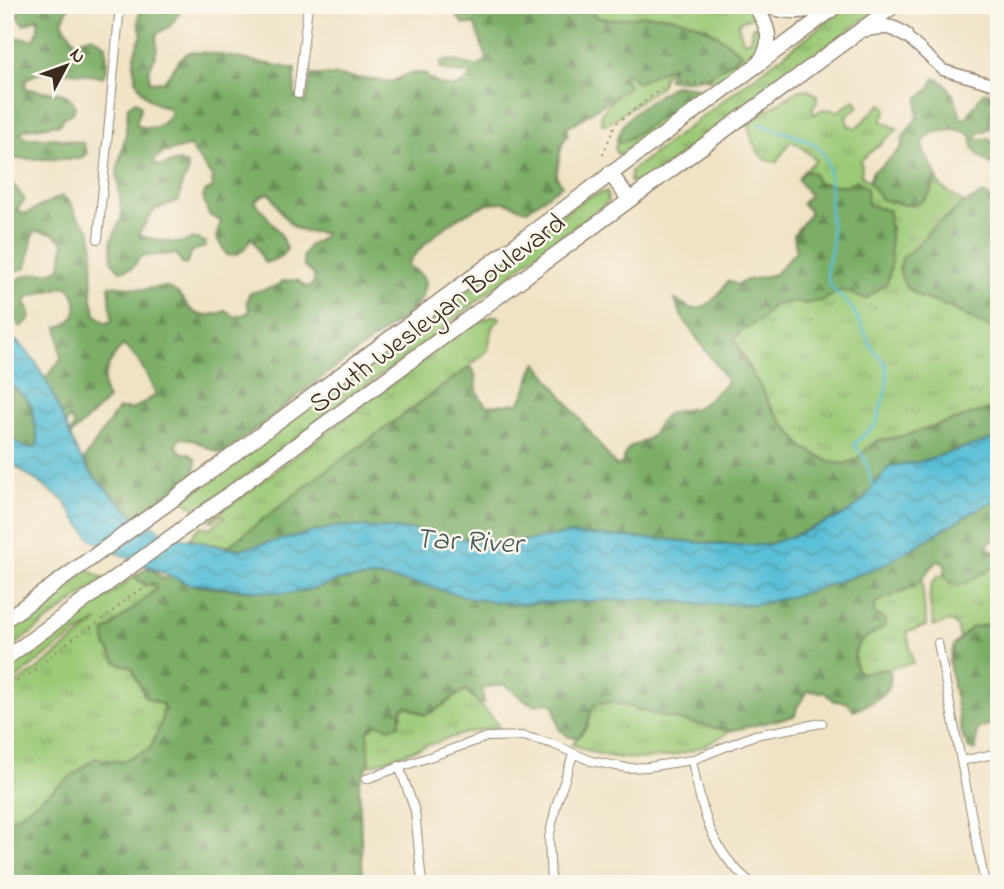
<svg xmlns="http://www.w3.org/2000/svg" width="1004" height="889" font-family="'Indie Flower',sans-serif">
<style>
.grass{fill:url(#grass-tufts);stroke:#6c7a4a;stroke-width:2}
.forest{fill:url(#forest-firs);stroke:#5c6c43;stroke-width:2}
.water{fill:url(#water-waves);stroke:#4a757a;stroke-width:2}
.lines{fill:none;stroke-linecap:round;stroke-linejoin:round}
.stream{stroke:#5ac0d7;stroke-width:2.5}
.minor-casing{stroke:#958672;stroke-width:10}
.tertiary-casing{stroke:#958672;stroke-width:13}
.trunk-casing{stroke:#958672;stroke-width:17}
.path{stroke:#958672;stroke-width:2;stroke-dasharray:2 5;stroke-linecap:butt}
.minor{stroke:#fff;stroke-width:8}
.tertiary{stroke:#fff;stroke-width:10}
.trunk{stroke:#fff;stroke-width:14}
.labels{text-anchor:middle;stroke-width:5;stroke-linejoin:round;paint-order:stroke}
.street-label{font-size:28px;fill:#3b2a1e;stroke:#fbf7ec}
.water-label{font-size:30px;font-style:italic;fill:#445756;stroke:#fbf7ec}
</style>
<defs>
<pattern id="grass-tufts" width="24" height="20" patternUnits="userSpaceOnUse" patternTransform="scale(1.75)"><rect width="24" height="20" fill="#9cca77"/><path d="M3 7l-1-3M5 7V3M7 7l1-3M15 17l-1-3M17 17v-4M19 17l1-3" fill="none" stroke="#80a461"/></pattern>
<pattern id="forest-firs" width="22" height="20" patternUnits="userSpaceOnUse" patternTransform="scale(1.75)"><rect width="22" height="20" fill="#7dae68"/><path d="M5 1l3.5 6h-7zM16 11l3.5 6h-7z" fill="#688e55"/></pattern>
<pattern id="water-waves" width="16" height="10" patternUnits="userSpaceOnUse" patternTransform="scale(1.75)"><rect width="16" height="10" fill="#5ac0d7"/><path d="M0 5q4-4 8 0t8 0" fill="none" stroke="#4c9cae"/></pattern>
</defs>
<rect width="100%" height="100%" fill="#fbf7ec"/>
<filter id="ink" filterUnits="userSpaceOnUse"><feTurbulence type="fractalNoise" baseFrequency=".0143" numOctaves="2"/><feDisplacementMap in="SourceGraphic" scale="14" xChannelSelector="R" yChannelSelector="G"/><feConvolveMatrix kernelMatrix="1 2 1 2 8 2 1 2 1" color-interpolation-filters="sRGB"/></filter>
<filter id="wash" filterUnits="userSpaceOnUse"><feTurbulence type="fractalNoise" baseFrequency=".00686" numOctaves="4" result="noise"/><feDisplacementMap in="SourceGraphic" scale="28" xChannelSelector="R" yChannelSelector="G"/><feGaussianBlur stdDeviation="1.57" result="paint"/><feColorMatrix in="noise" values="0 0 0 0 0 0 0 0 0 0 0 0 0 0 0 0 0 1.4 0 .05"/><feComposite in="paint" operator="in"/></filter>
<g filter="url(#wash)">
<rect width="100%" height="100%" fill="#efe3c5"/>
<!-- grass -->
<path class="grass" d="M597,5H750L758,20L751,17L741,21L738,25L744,42L750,40L752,28L756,25L765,36C763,41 762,47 759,52C751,68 723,83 706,79L742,54L706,27L639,16L606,21L594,16L593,10Z
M849,5H883L646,180L630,182L631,171Z
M674,64L663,77L661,86L609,123L602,124L601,114L615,96L626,89L617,80L629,74L637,83Z
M698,88L703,93L621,154H617L615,148L618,134L619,143L696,94Z
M806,89L817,95V102L812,108L814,114L824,109L839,111L855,100L859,106L846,117L849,127L852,126L856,128L881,104L885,106L886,111L881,121L898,129L860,161L862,165L861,175L869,182L881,199L905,205L930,193L937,178L941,187L964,203L932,228L922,240L903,259L920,297L946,306L999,332V406L903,436L876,441L857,459L845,464L830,462L803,447L770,406L734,339L743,330L760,320L773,305L791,302L805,304L824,300L841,290L866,299L889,241L891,227L882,208H874L867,202V188L856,180L847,186L817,183L814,174L809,171L801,174L816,160L798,144L790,141L777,162C773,161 768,161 765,159C755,153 748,132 750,122L797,91Z
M607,191L608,202L532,257L439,332L199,510L183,500L585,198Z
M493,316H498L500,319L492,327L488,350L468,368L319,476L227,547L188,540L201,526L210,528L225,517L221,515L213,521L210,520L467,328Z
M999,563V622L971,628L960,639L957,626L950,621L934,626C931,610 924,588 938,576H943L954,585Z
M89,570L104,579L5,652V629Z
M135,576L139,581L156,584V589L132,667L145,697L163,705L162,720L151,748L27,810L5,825V691L38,669L98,621L73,636L5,686V667L13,662L17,663Z
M922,580L926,626L907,632L913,663L865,673L858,672C850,652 857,640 876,632L873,613L876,602Z
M466,690L492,717L499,728C468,727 401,756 368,766C370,754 367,744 368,731L377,724L390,728L402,717L401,708L407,706L425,715C442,710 450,697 466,690Z
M613,702L665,717L730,731C685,763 621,767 572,744L588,726L591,711L595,703Z"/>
<!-- forest -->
<path class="forest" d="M19,5H69L62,22L75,42L92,36L106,45L107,71L102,77C77,74 47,63 26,80L25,88C45,95 66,86 75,105L73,113L64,117L60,124L26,129L20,133L27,138H55L83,143L87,153L80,159H8L5,166V36L34,40L38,30V18L24,25L18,16Z
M141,5H185L169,27L157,33C155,40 158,45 156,52C153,66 147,65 150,82L164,81L180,59L189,52L211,53L295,69V94L305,104L311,75H330L391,82L408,74L423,73C439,88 457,94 472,75C461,70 451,74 440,68L441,61C458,59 462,63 478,67L487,59L475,25L464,24L458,18V8L481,5H597L593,10L594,16C609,22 620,18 637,16C680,12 710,26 742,54C715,74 703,84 668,79L673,65L637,83L629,74L618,80H626L629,85L626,89L566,129L568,134L562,144L556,176L562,185L527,210C519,209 509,201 501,202C469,204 425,239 407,265L418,272L426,281L421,299L411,312L321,378L223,454C206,449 197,438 179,438L176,445L181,452L190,454L196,459L195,472L137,517L98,481L83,461L118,409H133L156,395C148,377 139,357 123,345C110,360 97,381 108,399L70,436L74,424L69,418L65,425L45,379L61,360L58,327C61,326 66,325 69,322C80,313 78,293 66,286L28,297L25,302L29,309L30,319L20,327C2,302 0,280 34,274C44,272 53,274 61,267L64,242L52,233L34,231L26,268L5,273V168L12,183L25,200L16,210L25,214L62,196L71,203L76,215L90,230L93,242L92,299L96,315L106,323L112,321L109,286C121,284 130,288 142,289C149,290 157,286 164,287C192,291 180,328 226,311L236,317L250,312L247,302L249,294C261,288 274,290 283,281L298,280L305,287L312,286L315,276L304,266L303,257L309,245L318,241L325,234C317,231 310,233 303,231C288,228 277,205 270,193L263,195L255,201L281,235L287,249L280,258L265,263C259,254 258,245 251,237C247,247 240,257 227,255L216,237L221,221L209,215L203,198L205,192L213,188L212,177L189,146L163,153L155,159L154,164L161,166L179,161L187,165L188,174L182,183L179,200L154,210L139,233L143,237C160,239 177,248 192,238L206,242L205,247L192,251L186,265L182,264L177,254L141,256L132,268L120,271L112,262L111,241L122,217L117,172L126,133L128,106L136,101L141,106L136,125C151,131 167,127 171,110C166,107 160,106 155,103C131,88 129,58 142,35L138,22Z
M935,78C952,84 957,103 961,119L966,118L983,93L988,92L996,95L989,122L991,128L977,134L976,140L989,138L999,150V169C986,160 970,154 972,137C961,125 945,131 930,134L922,145C925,158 933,166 937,178L930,193L919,204L905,205L881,199L869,182L873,171L882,166L901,148L904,135L917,118L918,98L929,90Z
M674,85L698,88L696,94L622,143H619C616,116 655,99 674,85Z
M809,171L814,174L817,183L847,186L856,180L867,188V203C874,208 881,207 889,211L891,267L887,283L866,299L841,290L824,300L805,304L791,302L773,305L760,320L743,330L734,338L749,370L759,384L770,406L803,447L830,462L845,464L857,459L876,441L903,436L999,406V437L919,462L890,466L861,502L848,513L775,543L757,546L569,534L498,545L413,530L340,526L265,545L241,549L227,547L319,476L468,368H472C481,381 470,389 487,406L519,403C530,388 528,377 537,363L616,466L622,464C628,437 638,450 652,435C656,430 659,422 663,417C672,409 685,411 695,408C706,404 717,391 726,384V379L682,317L675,300C680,301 686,307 691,308C707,312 721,292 728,281L737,285L745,281L775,274L796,251L794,234L811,213L802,203L810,196L798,180L801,174Z
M984,194L999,203V332L946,306L920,297L905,286L899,270L902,259L922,240L932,227L950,216L959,206Z
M5,376C7,379 8,383 11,386C16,391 23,394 28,401C33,408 38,435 37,445L34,448C0,449 5,400 5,376Z
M999,500V541H990L987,548L996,552L999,557L997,565L964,584L954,585L943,576L946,567L940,560C929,567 929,572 921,580C913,588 887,598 876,602L873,613L886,620L884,627C865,639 846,644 858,672C868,674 878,669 889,669C897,693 872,702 854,711L847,702L835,701L824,692L808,691L797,707L795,716L730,731L665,717L613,702L596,703C588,717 590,725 578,737H569L559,729L554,705L548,702L535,705C530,702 523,700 519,696C502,681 503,683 482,689L484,702L479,704L472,694L466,690C450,697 442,710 425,715L407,706L402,708L399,725L390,728L377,724L368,731C367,741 371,751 369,761C367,771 359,776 359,787L363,884H5V868L9,865L5,857V825L96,758L121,762L151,748L162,720L163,705L145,697L132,668L116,662L106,645L104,633L156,589L155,584L144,585L135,576L147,568L156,572L163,579L172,576L197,586L284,593L317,588L341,580L378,577L402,580L460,595L516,604L642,599L684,603L761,604L808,592L880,567L983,506Z
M999,622V721L977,729L976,751L969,749L962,735L949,662L951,653L954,645L971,628Z"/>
<!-- water -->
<path class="water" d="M5,333L21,345L35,361L50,388L77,452L90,472L109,492L131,513L167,534L222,547L241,549L340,526L413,530L498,545L569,534L671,540L725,545H767L801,533L848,513L861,502L890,466L919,462L999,437V500L983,506L880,567L808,592L761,604H702L642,599L516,604L474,599L419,584L378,577L341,580L317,588L292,593H278L189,584L115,552L90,538L63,500L14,465L5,456V426C12,438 18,449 34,448L37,445L38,440L31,405L26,398L6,381Z"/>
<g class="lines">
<!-- stream -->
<path class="stream" d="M759,124C819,144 833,139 830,208C829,220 834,234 832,246C830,258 824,269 829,282C833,294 847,300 853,310C861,323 865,336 873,349C876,355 883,359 886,365C887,370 887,377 887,381C886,396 879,408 877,423L854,444L865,459L873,487"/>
</g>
</g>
<g filter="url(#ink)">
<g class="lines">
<defs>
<path id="minor" d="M298,94L308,5
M98,239L120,5
M938,643L985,884
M692,760C701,809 711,853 753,884
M961,761L999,753
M399,766L415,811L422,884
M366,779L487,737L523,736L553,744L591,761L627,768L648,767L692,760L755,735L822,723
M551,884L549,838L556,806L573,755"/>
<path id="tertiary" d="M905,35L943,70L999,86"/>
<path id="trunk" d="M754,5C767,23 775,41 760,61
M767,5C787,15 808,11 828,5
M867,29C883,26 892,25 905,35
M610,173L629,199
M5,620L175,498L838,5
M5,659L895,5"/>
</defs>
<!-- minor casing -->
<use href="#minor" class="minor-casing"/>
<!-- tertiary casing -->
<use href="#tertiary" class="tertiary-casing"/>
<!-- trunk casing -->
<use href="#trunk" class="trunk-casing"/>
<!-- path -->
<path class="path" d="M603,155L615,124L661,89L681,82L705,84
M5,689L31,673L65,644L105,618L132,594L156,584"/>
<!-- minor -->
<use href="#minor" class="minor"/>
<!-- tertiary -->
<use href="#tertiary" class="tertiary"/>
<!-- trunk -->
<use href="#trunk" class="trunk"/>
</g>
</g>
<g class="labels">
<!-- street labels -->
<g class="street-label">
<text transform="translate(436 312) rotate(-37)" y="10">South Wesleyan Boulevard</text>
</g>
<!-- water labels -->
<g class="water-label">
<text transform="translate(469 540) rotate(3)" y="10">Tar River</text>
</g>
</g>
<!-- margin -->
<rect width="1004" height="889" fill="none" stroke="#fbf7ec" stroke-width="28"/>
<!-- north arrow -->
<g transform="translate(66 66) rotate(49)" stroke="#fbf7ec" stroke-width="5" paint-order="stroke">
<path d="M0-5L12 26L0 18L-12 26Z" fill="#3b2a1e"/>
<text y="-10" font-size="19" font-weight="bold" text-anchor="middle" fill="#3b2a1e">N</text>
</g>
</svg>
